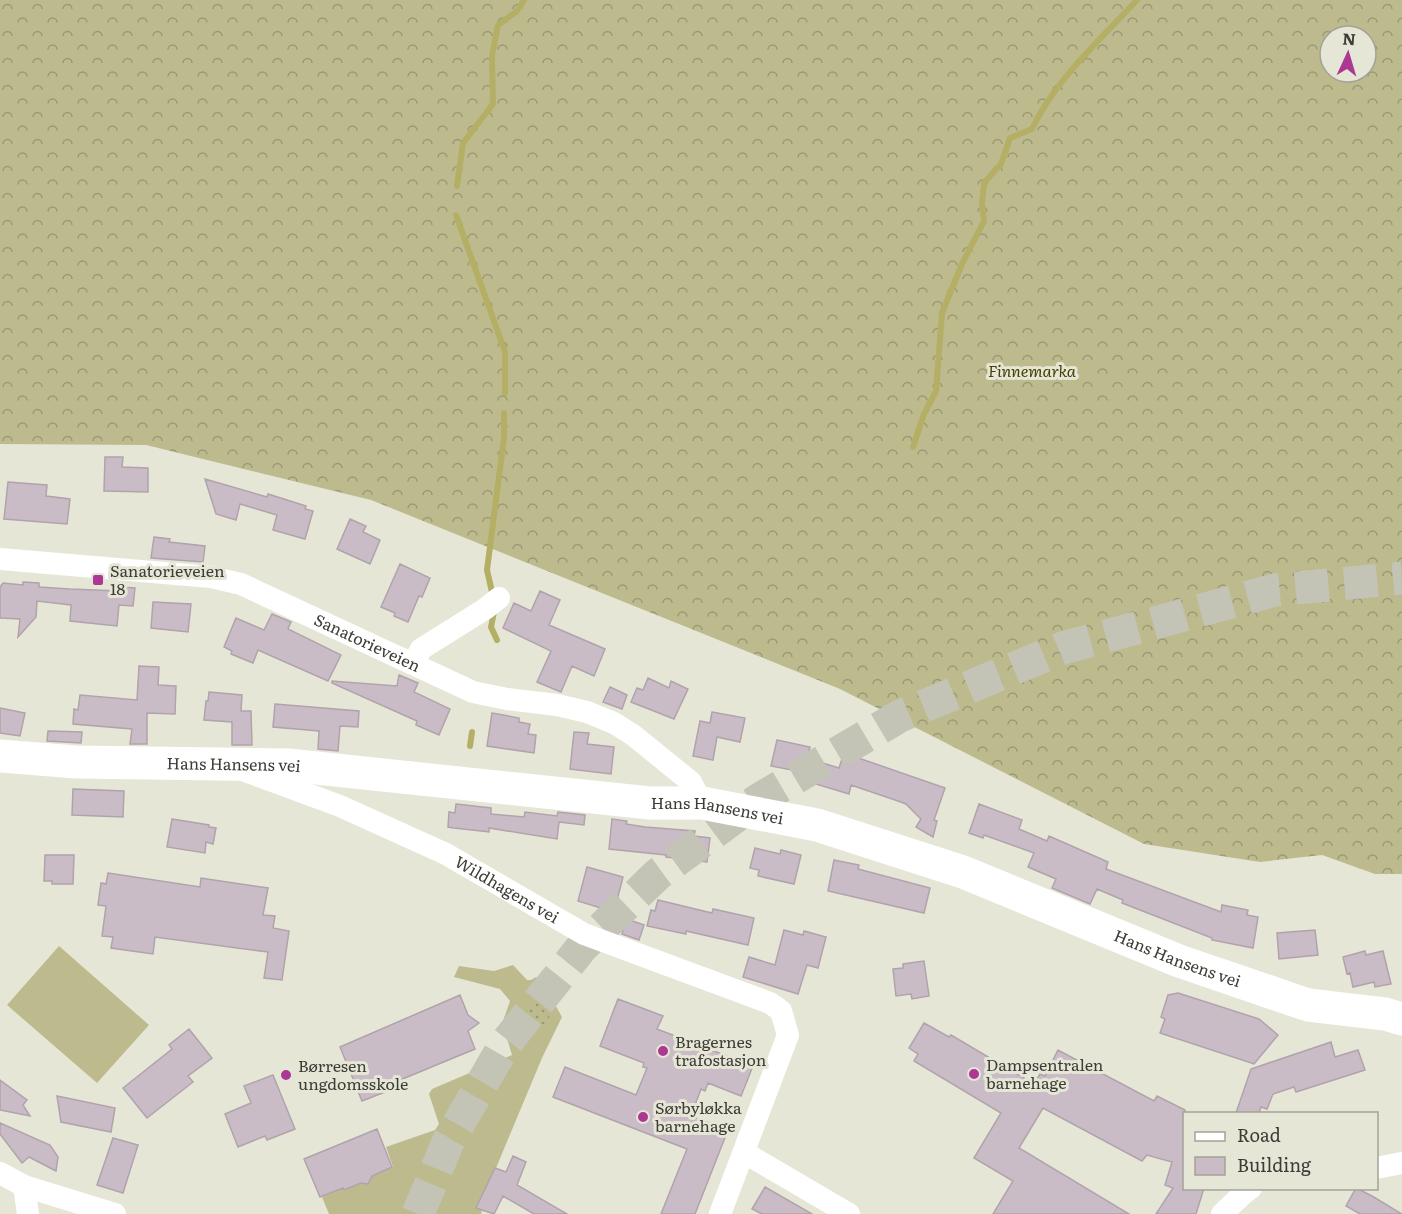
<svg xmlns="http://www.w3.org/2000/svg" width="1402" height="1214" font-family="Literata,serif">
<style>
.grass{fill:#bdbb8e}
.forest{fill:url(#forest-crowns);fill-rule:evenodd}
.park{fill:url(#park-dots)}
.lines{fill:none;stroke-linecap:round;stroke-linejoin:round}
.stream{stroke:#b4af65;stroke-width:6}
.building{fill:#cabcc6;stroke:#b0a3ac;stroke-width:1.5}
.primary-tunnel{stroke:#c4c4b6;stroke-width:33;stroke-dasharray:33 16;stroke-linecap:butt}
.minor{stroke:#fff;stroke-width:22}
.secondary{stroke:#fff;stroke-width:33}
.poi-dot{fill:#ab3893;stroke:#e6e6d6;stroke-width:2}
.labels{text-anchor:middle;stroke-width:6;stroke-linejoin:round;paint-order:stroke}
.park-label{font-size:16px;font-style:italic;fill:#454104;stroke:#e6e6d6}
.poi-label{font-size:16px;fill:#3d3c36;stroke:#e6e6d6;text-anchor:start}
.street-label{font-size:16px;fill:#3d3c36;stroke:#e6e6d6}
</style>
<defs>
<pattern id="forest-crowns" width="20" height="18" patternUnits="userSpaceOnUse" patternTransform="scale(1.5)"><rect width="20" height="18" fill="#bdbb8e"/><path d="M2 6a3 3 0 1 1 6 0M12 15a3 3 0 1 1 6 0" fill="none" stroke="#9b9975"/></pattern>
<pattern id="park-dots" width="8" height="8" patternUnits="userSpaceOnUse" patternTransform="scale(1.5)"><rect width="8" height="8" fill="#bdbb8e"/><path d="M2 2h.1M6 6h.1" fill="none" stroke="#9b9975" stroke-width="1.8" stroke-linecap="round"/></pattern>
</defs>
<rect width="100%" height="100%" fill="#e6e6d6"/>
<!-- grass -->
<path class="grass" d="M59,946L149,1025L97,1083L7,1005Z
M513,965L527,980H531L536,977L542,981L562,1017L542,1058L496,1168L476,1208L482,1211L481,1214H329L322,1197L343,1188L344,1190L363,1182L368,1183L369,1177L393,1167L386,1147L435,1130L439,1124L429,1094L432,1089L512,1055L506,1035L501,1027L510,1001L500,989L454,977L459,966L494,971Z"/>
<!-- forest -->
<path class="forest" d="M0,0H1402V874H1375L1322,855L1260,862L1144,844L840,689L371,500L146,445L0,444ZM1330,36H1366V72H1330Z"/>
<!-- park -->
<path class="park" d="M542,1001L551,1021L520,1035L510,1016Z"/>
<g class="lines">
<!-- stream -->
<path class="stream" d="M457,186L463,143L493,104L492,56L498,25L517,11L524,0
M456,215L505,352V393
M913,447L924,414L936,391L942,313L962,264L984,221L982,204L984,183L1001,164L1010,138L1032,129C1055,80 1100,40 1137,0
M492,592L487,570L504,438V413
M494,612L491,627L497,640
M470,746L472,732"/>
</g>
<!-- building -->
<path class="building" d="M105,457H123L122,467L148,468V492L104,491Z
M205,479L267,497L268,494L306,506L305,509L313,511L305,539L273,530L277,515L240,504L236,520L216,514Z
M8,482L47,485L46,496L70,499L67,524L4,519Z
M350,519L366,526L363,532L380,540L370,564L337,549Z
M154,537L170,539L169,542L205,546L203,562L151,558Z
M400,564L430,578L422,597L419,596L408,622L394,616L395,613L381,607Z
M23,582L39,583V587L70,589L120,591V587L135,588L133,606L119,605L117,626L70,621L71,605L37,601L36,617L18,637L20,619L0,618V587L3,583L23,585Z
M540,591L560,600L549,625L605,649L594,676L572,666L561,692L537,682L551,651L503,628L514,603L531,611Z
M153,602L191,604L188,632L151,628Z
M272,614L291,622L288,629L341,655L328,681L258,650L253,663L231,654L232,651L224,647L236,618L264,630Z
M139,666L159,667L158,685L176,686L175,714L147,713V744H130L132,729L73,724L74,709L78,710L80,695L137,700Z
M399,675L418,683L414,692L450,709L439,735L416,725L417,721L332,683V681L397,686Z
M648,678L669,688L671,681L688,689L674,719L631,702L637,688L643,690Z
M610,687L627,695L622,709L603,702Z
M209,692L242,695L241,711H251L252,745H232V722L204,720L206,701H208Z
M275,704L359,711L358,727L340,726L338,751L318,749L319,731L273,727Z
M0,708L25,713L20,736L0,733Z
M712,712L745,718L740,742L717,737L713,760L693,756L700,721L710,723Z
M492,713L519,718V722L530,724L528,734L536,735L534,753L487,746Z
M48,731L82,732L81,743L47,741Z
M574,732L589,733L587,744L614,747L611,774L570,769Z
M777,740L810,747L807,758L839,768L844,753L945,788L934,820L937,821L933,837L916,827L921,819L906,804L898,801L851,785L849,794L816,784L818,775L771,766Z
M73,789L124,791L123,817L72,815Z
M456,804L491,808V814L524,817L525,812L557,816L558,812L585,815L584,825L559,822L557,839L489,828V832L454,828L448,827L449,812L455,813Z
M979,804L1022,820L1019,829L1047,841L1049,836L1108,862L1106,869L1221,912L1222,905L1248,910L1247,915L1258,917L1253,948L1212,940V938L1122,903L1123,900L1097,889L1090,904L1052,888L1056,879L1028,867L1034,853L984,835L983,838L969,833Z
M172,819L209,825V827L216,828L213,844L206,842L205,853L167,847Z
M612,819L627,821L626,824L645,827L695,831L694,836L710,838L707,862L666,857V855L609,849Z
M755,848L780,854L781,850L801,855L794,884L758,876L759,870L750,868Z
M45,855H74L73,884H52V881H44Z
M834,860L859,865L858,869L930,888L924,913L828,891Z
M587,867L623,877L614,912L578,901Z
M108,873L200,887L201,878L268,888L263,915L275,916L273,928L289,931L282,980L264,978L268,952L155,937L153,954L111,948L113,937L102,936L106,906L98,905L101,883L106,884Z
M658,900L712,913L713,909L754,918L748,945L686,931V934L647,926L651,910L655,911Z
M627,919L644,925L639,940L622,934Z
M784,930L803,935L804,931L826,937L818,968L807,965L798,994L743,977L749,957L775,965Z
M1315,930L1318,955L1279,959L1277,933Z
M1365,951L1366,955L1383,951L1391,984L1375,987L1374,982L1353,987L1350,973L1347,974L1343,957Z
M924,961L929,996L912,999L911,994L896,996L893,969L903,968V964Z
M1178,993L1259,1019L1278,1035L1254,1064L1160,1033L1165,1019L1161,1017L1168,995Z
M460,995L468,1015L479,1023L468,1031L475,1049L388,1085L390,1090L362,1101L340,1047Z
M618,999L663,1016L657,1029L753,1066L741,1096L708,1083L705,1091L701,1089L691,1116L728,1130L695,1214H661L687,1149L553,1097L565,1067L636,1095L647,1068L643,1067L644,1063L600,1046Z
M924,1023L949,1037L951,1035L1034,1084L1040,1074L1045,1076L1058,1050L1154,1101L1157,1096L1185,1110V1188H1204L1196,1214H1156L1173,1188L1165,1185L1172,1162L1147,1155L1142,1161L1043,1108L1019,1148L1129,1214H993L1013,1181L974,1158L1001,1113L914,1061L918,1054L909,1048Z
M189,1029L212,1058L188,1076L193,1082L147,1118L123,1088L172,1049L169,1045Z
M1331,1042L1335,1057L1358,1050L1365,1070L1296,1092L1294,1087L1273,1094L1267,1109L1261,1107L1259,1113H1236L1251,1069Z
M273,1075L295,1129L267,1140L265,1136L238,1147L225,1114L251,1103L244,1086Z
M0,1080L27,1100L23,1105L30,1116L0,1110Z
M57,1096L115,1108L111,1132L61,1122Z
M0,1123L50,1145L58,1157L56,1171L29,1157L22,1163L0,1134Z
M377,1129L392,1167L372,1176L368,1184L361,1183L344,1190L343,1188L320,1197L304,1159Z
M113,1138L138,1145L123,1193L97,1185Z
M513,1156L526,1162L517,1185L567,1214H534L503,1196L494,1214L476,1208L495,1168L506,1172Z
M765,1187L812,1214H762L752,1209Z
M1356,1188L1372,1196L1402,1214H1360L1346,1206Z"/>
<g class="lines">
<!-- primary-tunnel -->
<path class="primary-tunnel" d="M418,1214L448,1142L505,1044L582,947L658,874L758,800L900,716L1063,648L1275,590L1402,578"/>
<!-- minor -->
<g class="minor">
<path id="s1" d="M0,559L211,577L241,584L473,692L507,699L557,705L587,712L614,723L633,735L691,782L702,803"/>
<path d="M413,664L421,649L485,609L499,598"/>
<path id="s2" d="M245,771L340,806L446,854L584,934L770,1003L781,1011L788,1035L720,1214"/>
<path d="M745,1153L849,1214"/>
<path d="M1376,1168L1402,1163"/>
<path d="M0,1173L24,1186L115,1214"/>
<path d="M24,1186L28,1214"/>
<path d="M1222,1214L1243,1194L1251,1188"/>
</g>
<!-- secondary -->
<path class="secondary" id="s3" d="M0,756L76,762L288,765L650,803H702L817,825L963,872L1179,961L1308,1005L1385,1014L1402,1019"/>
</g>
<!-- markers -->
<g class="poi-dot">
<rect x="92" y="574" width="12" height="12" rx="3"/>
<circle cx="663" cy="1051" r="6"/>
<circle cx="974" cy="1074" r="6"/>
<circle cx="286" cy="1075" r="6"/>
<circle cx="643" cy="1117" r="6"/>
</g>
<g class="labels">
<!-- park labels -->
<g class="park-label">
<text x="1032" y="377">Finnemarka</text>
</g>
<!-- poi labels -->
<g class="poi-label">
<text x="110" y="577">Sanatorieveien<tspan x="110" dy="18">18</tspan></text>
<text x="675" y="1048">Bragernes<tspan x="675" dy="18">trafostasjon</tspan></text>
<text x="986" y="1071">Dampsentralen<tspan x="986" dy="18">barnehage</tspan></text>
<text x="298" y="1072">Børresen<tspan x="298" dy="18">ungdomsskole</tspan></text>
<text x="655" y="1114">Sørbyløkka<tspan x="655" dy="18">barnehage</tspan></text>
</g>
<!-- street labels -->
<g class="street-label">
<text dy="6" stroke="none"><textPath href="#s1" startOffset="382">Sanatorieveien</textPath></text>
<text dy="6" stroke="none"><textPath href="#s3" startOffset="234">Hans Hansens vei</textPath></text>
<text dy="6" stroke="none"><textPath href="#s3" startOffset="720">Hans Hansens vei</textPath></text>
<text dy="6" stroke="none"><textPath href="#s2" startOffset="288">Wildhagens vei</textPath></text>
<text dy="6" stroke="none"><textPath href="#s3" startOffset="1206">Hans Hansens vei</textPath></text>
</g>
</g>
<!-- legend -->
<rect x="1183" y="1112" width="195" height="78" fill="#e6e6d6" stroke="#a2a296" stroke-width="1.5"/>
<rect x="1195" y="1132" width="30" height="9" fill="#ffffff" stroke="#a2a296" stroke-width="1.5"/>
<text x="1237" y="1142" font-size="18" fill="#3d3c36">Road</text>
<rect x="1195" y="1157" width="30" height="18" fill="#cabcc6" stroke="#a2a296" stroke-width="1.5"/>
<text x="1237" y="1172" font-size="18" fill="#3d3c36">Building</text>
<!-- north arrow -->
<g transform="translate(1348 54) rotate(4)"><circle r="28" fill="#e6e6d6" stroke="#a2a296" stroke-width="1.5"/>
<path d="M0-4.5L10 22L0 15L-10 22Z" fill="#ab3893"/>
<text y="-9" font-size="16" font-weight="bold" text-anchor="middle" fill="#3d3c36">N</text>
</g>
</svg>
